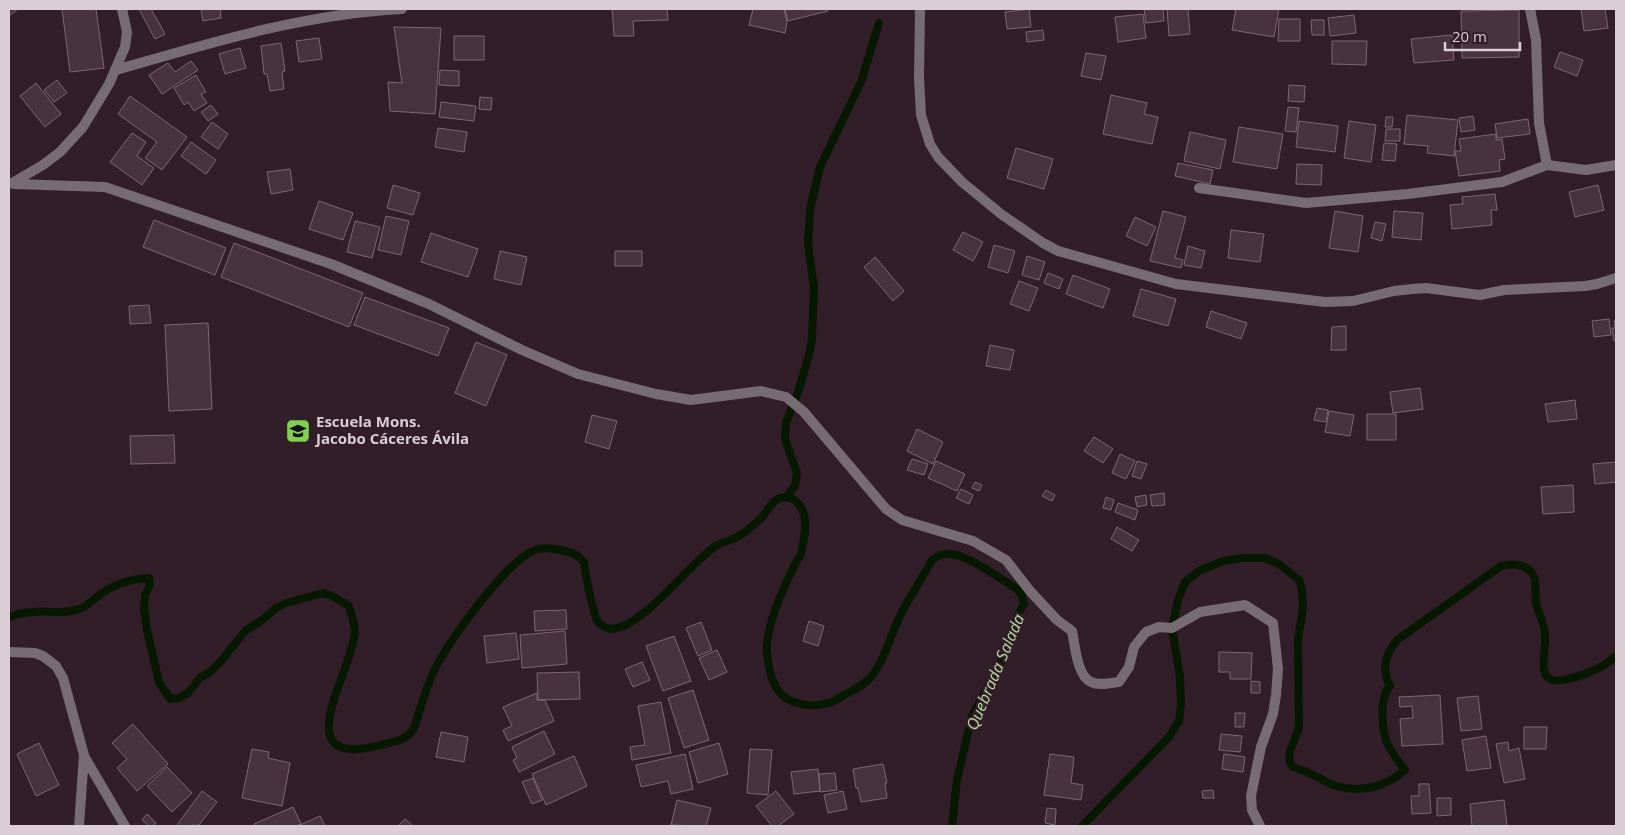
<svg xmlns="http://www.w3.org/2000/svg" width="1625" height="835" font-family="'Open Sans',sans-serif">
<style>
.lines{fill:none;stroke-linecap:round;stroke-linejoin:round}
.stream{stroke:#071800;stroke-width:8}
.building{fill:#47323d;stroke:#7e6672}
.street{stroke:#776c71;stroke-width:10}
.labels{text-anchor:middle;stroke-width:4.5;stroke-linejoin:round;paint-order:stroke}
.poi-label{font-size:15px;font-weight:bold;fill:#dbced4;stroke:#321e28;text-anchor:start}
.water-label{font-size:16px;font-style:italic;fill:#b5daa2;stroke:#321e28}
</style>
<rect width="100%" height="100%" fill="#321e28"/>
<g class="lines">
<!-- stream -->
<path class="stream" d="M786,497L795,486L797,473L785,439L786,423L798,392L809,355L812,339L814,287L808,245L810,209L820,167L861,82L879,23
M9,617C16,615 24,612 32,612C47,610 63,615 79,609C88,606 93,599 101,594C114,584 133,579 149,578L150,585L145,595L144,608L147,630L159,682L170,699L179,698L188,693L200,678L210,672L221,661L246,630L261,621L276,608L286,603L323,593L332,596L349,606C351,614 355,624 355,632C351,676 284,770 381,745C394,741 407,741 414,728C421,708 426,686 436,667C450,639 509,557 538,549C547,547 557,549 565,551C573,553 578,555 584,562C585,573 593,614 598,622C599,624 605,627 607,628C636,637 693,559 717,545C723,542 729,541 735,538C744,534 755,524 762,517C768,511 771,501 780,498C785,497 790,497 794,500C812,512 804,540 800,557L797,560C785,585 765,625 767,653C768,664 771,679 777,689C787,705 812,708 829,703C835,701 840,697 846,694C854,690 864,685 871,677C885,660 890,636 900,616C909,597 922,579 932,560C938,556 943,553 951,554C969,556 1001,579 1017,589L1022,596L1024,604L1018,614L1001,661L972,716L957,780L952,826
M1082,826L1169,737L1179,721L1181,705L1180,677L1172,628L1178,600L1185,582L1199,571L1223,561L1242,558H1265L1279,564L1299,580L1302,589L1303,608L1298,640L1299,728L1290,751L1289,761L1293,767C1299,769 1305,771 1311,774C1319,777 1327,783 1336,786C1361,793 1386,787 1405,770C1399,762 1391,752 1387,743C1382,729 1379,697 1390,686C1381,668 1385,656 1397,640L1501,566C1514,563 1531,564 1535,580C1536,588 1535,596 1536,603C1538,613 1544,622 1545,633C1547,657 1531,690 1572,678C1588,674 1604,667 1616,656"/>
</g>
<!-- building -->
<path class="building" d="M9,9H18L9,16Z
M62,9H96L104,68L70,72Z
M139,9H151L165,34L155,39Z
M201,9H220L221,18L203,21Z
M612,9H667L668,20L633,21L634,36H614Z
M753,9H784L787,22L785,33L749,25Z
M785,9H827L828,11L788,21Z
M1029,9L1031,27L1007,29L1005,12Z
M1144,9H1163L1164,21L1146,23Z
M1167,9H1188L1190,34L1169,36Z
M1236,9H1279L1274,37L1232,30Z
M1581,9H1605L1608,28L1584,31Z
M1519,10V57L1462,58L1461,11Z
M1143,14L1146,38L1118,42L1115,17Z
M1354,15L1356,33L1330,36L1328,18Z
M1279,19H1300V41H1278Z
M1311,20H1324V35H1312Z
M394,27L441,28L435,114L390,111L388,82L402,83Z
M1043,30L1044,40L1027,42L1026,32Z
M1452,35L1454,60L1414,63L1411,39Z
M454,36H484V60H454Z
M319,38L322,59L299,62L296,41Z
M1332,41H1367L1366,65L1332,64Z
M281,43L285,71L282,72L284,89L270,91L267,74H264L261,46Z
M240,48L246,68L225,74L219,54Z
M1560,52L1583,60L1577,76L1554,67Z
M1086,53L1106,56L1101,80L1081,76Z
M191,61L198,70L162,94L149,75L168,63L175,72Z
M440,70L459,71V86L439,85Z
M196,75L206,92L201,94L207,103L194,111L188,102L184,105L174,88Z
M57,80L67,93L54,102L44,90Z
M36,83L61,114L45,127L20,96Z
M1289,85L1305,86L1304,102L1288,101Z
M1111,95L1147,103L1144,114L1158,117L1152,144L1103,134Z
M130,96L187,137L162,170L145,158L157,142L118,114Z
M480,97L492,98L491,110L479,109Z
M441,102L476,106L474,121L439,117Z
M211,105L218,114L208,121L201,112Z
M1288,107L1299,108L1296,132L1285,131Z
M1407,115L1458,120L1454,156L1427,153L1428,146L1404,144Z
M1473,116L1475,130L1461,132L1459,118Z
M1386,117H1393L1392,127H1385Z
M1528,119L1530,134L1497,138L1495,124Z
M1299,121L1338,126L1335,152L1296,147Z
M1349,121L1376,125L1371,162L1344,158Z
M212,122L228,134L218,149L201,137Z
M1239,127L1283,134L1277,169L1233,162Z
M438,128L467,132L464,152L435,147Z
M1386,129H1400V141H1385Z
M1190,132L1226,140L1220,169L1184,161Z
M132,133L146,142L137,156L154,168L142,185L110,162Z
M1496,134V140L1502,139L1505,159L1499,160L1500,171L1459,176L1455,151H1461L1459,139Z
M191,142L216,160L206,174L181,156Z
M1384,143L1397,144L1395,161L1382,160Z
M1016,148L1053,159L1044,189L1007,178Z
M1178,163L1213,170L1210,184L1175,176Z
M1297,164L1322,165L1321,185L1296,184Z
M290,169L293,190L271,194L267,172Z
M393,185L420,193L413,215L387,208Z
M1598,185L1604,210L1575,217L1569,192Z
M1495,194L1497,210H1491L1492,225L1452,229L1450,205L1463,204L1462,197Z
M319,201L353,213L343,240L309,229Z
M1163,211L1186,217L1175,258L1183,260L1181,268L1150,261Z
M1335,211L1363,216L1358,252L1329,248Z
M1394,211L1423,213L1421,240L1392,237Z
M386,216L409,221L401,255L378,250Z
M1135,217L1156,227L1147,246L1126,236Z
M154,220L226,248L215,275L143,247Z
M355,221L380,227L372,258L347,252Z
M1375,222L1386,224L1382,241L1371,238Z
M1231,230L1264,234L1260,262L1228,258Z
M963,232L983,242L973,261L953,250Z
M431,233L478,249L468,277L421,262Z
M234,243L363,293L349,327L221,277Z
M994,245L1015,251L1008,273L988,267Z
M1188,246L1205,251L1201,268L1184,265Z
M500,251L527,257L521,285L494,279Z
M615,251H642V266H615Z
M1027,256L1045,262L1039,280L1022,275Z
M875,257L904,291L893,301L864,267Z
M1048,273L1063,279L1059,289L1044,283Z
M1073,275L1110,289L1103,308L1066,294Z
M1019,281L1038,288L1029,311L1010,304Z
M1141,289L1176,299L1168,326L1133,316Z
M365,297L449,328L438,356L354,325Z
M149,305L151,323L130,324L129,306Z
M1211,311L1247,323L1241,339L1206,327Z
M1609,319L1611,335L1594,337L1592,321Z
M1614,321H1616V340L1614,341L1612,328H1615Z
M208,323L212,409L169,411L165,325Z
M1346,326V350H1331L1332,327Z
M476,342L507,355L486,406L455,393Z
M990,345L1014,350L1010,370L986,366Z
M1420,388L1423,409L1393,413L1390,392Z
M1575,400L1577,419L1548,422L1545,404Z
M1317,408L1328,410L1326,422L1314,420Z
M1329,411L1354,415L1350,436L1325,432Z
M1367,414H1396V440H1367Z
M592,415L617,421L609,449L585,442Z
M917,429L943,442L933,464L907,451Z
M174,435L175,463L131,464L130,436Z
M1094,437L1113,449L1103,463L1084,451Z
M1120,454L1135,461L1126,479L1112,473Z
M912,459L928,464L924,475L907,470Z
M936,461L965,474L957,491L928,478Z
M1137,461L1147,464L1141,479L1132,476Z
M1616,462V482L1595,484L1593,464Z
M975,482L982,485L979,491L972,488Z
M1573,485L1574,512L1543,514L1541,487Z
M961,489L973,495L969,504L956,498Z
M1046,490L1055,495L1052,501L1042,496Z
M1164,493L1165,505L1152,506L1150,495Z
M1146,495L1147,505L1137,507L1135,497Z
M1106,497L1114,500L1111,510L1103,508Z
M1118,503L1138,510L1135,520L1115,512Z
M1117,527L1139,540L1132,551L1111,539Z
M566,610L567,629L535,631L534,611Z
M809,621L824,626L818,646L803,641Z
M701,622L712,650L698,656L686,628Z
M565,631L567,664L522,668L520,635Z
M516,633L519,659L487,663L484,636Z
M674,636L691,681L663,691L646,646Z
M717,650L727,672L709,680L699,658Z
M1219,652L1252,653L1251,679H1230V672H1219Z
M642,662L650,680L633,687L625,669Z
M579,672L580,699L538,700L537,673Z
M1251,681L1260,682V693H1251Z
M693,690L709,740L684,748L668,698Z
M537,693V700H545L554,721L508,741L503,730L512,726L503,707Z
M1440,695L1443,744L1402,746L1400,719L1413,718L1412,706L1400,707L1399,697Z
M1478,696L1482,729L1461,731L1457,698Z
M661,702L671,753L632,760L630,747L645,745L638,706Z
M1235,713H1245L1244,727H1235Z
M133,724L168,764L137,791L117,768L127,759L112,743Z
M1524,727H1547L1546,749H1524Z
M544,731L555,754L519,772L513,760L517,758L512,747Z
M441,732L468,737L464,762L436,757Z
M1221,734L1242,736L1240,752L1219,750Z
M1486,736L1491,768L1467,771L1462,740Z
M1508,742L1509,751L1519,748L1525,779L1504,783L1496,744Z
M39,743L59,785L36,796L17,754Z
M719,743L728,774L698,783L689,752Z
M252,749L269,752L268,758L290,763L282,806L242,798Z
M750,749L772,750L768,795L747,793Z
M685,754L693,789L671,794L668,781L641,787L636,765Z
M1050,754L1074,757L1071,783L1083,785L1081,800L1044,795Z
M1224,754L1245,757L1243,772L1222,769Z
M574,756L587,786L546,805L532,774Z
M883,764L887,783H885L887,798L861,802L858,788H856L853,769Z
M167,767L192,793L172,812L147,786Z
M818,769L820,791L794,794L791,772Z
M835,773L837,790L820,792L819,774Z
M533,778L542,800L532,804L522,782Z
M1419,784H1429L1431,813L1412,814L1411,796H1419Z
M1213,790L1214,798H1203L1202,791Z
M202,791L217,802L199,825L179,826L177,825Z
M776,791L794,814L778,826H772L756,806Z
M843,791L847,809L828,813L824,795Z
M1437,798H1451V815L1437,816Z
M677,800L711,808L706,826L671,825Z
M1504,800L1507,826H1472L1470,804Z
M293,807L301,824L296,826H255L254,824Z
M1047,808L1056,809L1055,825L1045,823Z
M147,814L156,823L153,826H149L142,820Z
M320,816L325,826H298Z
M405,819L413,826H398Z"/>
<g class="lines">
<!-- street -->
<path class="street" d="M920,9L919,78L921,115L930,144L938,157L962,182L1001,214L1043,243L1058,251L1176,284L1325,302L1353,301L1394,291L1412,289L1426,288L1480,295L1504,290L1585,286L1597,284L1616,278
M1530,9L1536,40L1539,123L1547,165
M116,70C209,43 304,14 402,9
M12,183L43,165L60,152L83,127L109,84L125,47L127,32L122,9
M14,184L105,187L199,219L331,264L429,304L522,350L578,374L656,394L691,400L761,391L786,397L804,412L886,509L902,520L973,541L1006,560L1030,591L1057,620L1072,631C1075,645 1077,676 1091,682C1099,686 1110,683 1119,682L1129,667L1134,647L1146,632L1159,627L1172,628L1200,612L1245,605L1273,623L1278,669L1276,695L1273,714L1261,747L1251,796L1252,810L1260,826
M1199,188L1306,203L1408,194L1502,182L1547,165L1586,170L1616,165
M9,652L35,653L43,656L56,666L63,678L84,755L79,826
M84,756L125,826"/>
</g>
<!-- icons -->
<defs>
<symbol id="school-square" viewBox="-11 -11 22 22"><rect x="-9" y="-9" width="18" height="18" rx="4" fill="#81d050" stroke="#321e28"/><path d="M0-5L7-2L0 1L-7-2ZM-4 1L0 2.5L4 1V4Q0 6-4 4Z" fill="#111"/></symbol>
</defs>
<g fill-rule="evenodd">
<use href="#school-square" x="284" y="417" width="28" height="28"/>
</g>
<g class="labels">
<!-- poi labels -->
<g class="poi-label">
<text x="316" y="427">Escuela Mons.<tspan x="316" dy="17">Jacobo Cáceres Ávila</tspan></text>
</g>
<!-- water labels -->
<g class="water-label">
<text transform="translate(995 672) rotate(-67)" y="6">Quebrada Salada</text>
</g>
</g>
<!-- border -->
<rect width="1625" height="835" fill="none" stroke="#dbced4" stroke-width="20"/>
<!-- scale -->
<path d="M1445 42v8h75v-8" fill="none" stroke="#dbced4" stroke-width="2.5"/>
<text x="1452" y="42" font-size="15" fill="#dbced4" stroke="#321e28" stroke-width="4" paint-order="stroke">20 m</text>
</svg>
